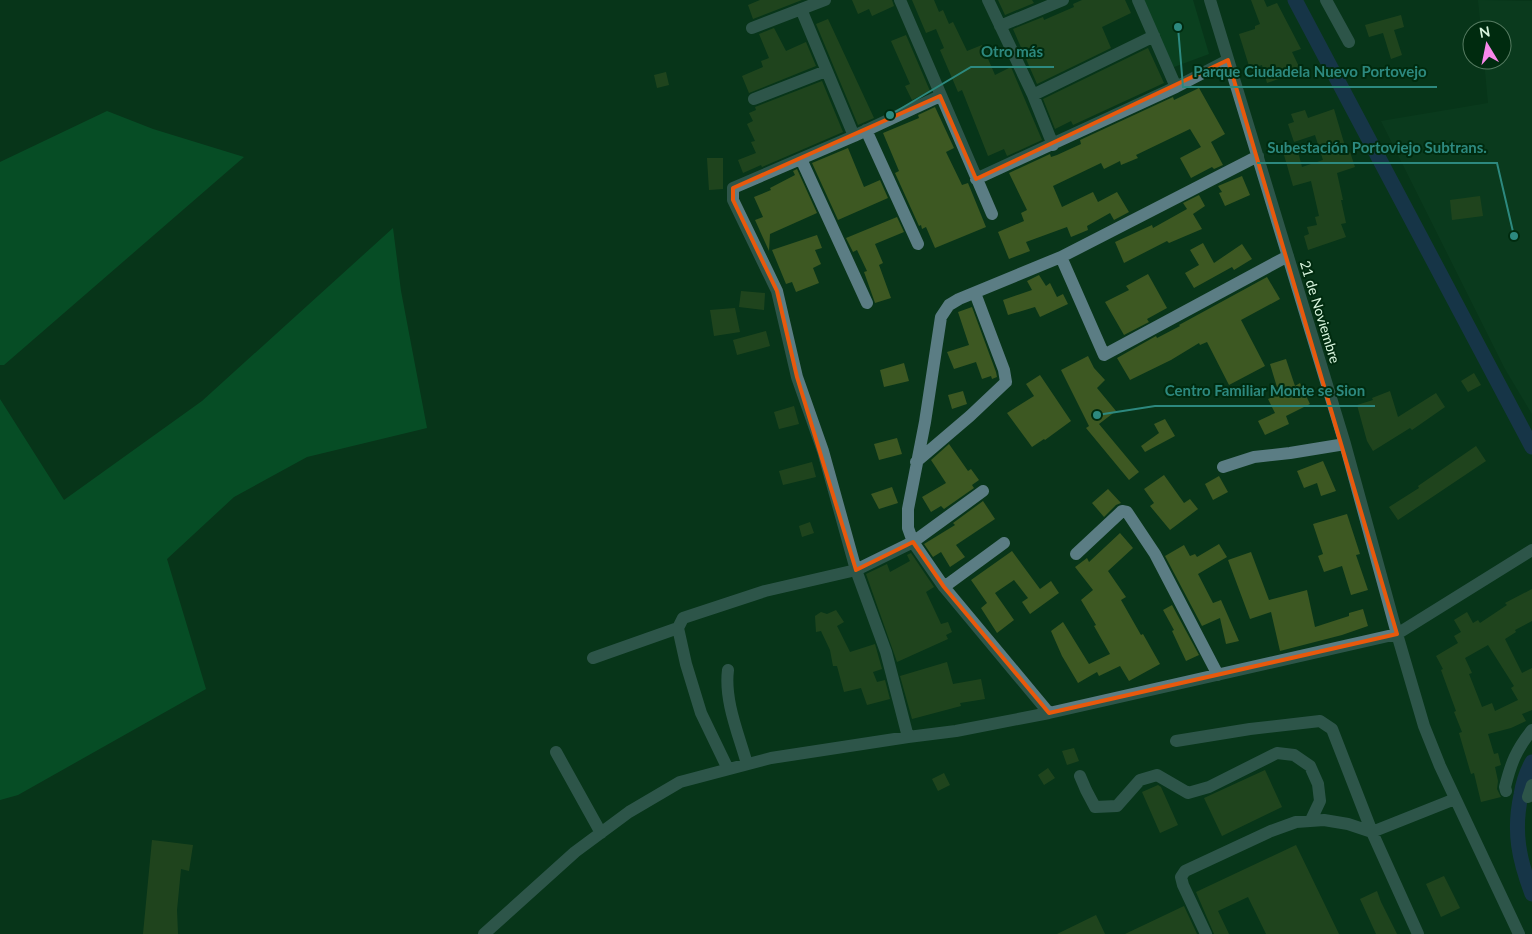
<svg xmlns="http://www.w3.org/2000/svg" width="1532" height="934" font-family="Lato,sans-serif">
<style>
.built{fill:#0e4222}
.green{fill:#0e4f27}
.forest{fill:#056c34}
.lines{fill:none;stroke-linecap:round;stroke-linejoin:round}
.canal{stroke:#29367e;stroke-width:15}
.building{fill:#3d5822;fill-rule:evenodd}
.minor{stroke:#5b7d84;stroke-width:12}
.marked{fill:none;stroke:#e8590c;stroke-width:4;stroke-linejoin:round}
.labels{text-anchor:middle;stroke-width:4;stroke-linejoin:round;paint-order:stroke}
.street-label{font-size:14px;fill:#d8f5de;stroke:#002b0f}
.leader{fill:none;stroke:#2d897f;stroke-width:2}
.callout-dot{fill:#2d897f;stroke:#002b0f;stroke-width:2}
.callout-label{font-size:15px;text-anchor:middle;font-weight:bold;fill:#2d897f;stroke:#002b0f;stroke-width:4;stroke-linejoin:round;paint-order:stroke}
</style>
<rect width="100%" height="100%" fill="#083519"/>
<!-- built -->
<path class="built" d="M1478,0L1532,1V414L1505,369L1381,121L1488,103L1484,60H1502V30H1481Z"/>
<!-- green -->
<path class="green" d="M1141,0H1193L1209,54L1174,67Z"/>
<!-- forest -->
<path class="forest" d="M107,111L153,129L244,157L4,365H0V162Z
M393,228L401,291L427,428L307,457L234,497L167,559L206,689L18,795L0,800V399L64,500L202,401Z"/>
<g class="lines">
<!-- canal -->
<path class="canal" d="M1295,0L1532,447
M1532,762C1526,773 1523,782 1521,795C1513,832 1519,859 1532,894"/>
</g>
<!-- building -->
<path class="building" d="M760,0H802L753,19L748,5Z
M852,0H892L894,6L872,16L869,9L858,14Z
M912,0H934L939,12L943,10L949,24L953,22L967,51L982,45L995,75L1011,67L1042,140L1007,156L1004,149L988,156L962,90L958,92L940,50L944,48L936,29L926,33Z
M998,0H1032L1034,3L1005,15Z
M1082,0H1125L1131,13L1102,27L1111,48L1037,84L1013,29L1043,17L1044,20L1074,7L1073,4Z
M1251,0H1264L1267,7L1277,3L1301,49L1292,52L1301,71L1267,83L1262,65L1250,69L1239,34L1255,29V26L1260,24Z
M1401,15L1404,27L1394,30L1402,55L1391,59L1383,33L1369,37L1365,25Z
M828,19L874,118L858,125L816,24Z
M774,28L786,51L806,42L816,66L749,93L742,76L763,67L761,61L769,58L759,34Z
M906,35L930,91L912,100L905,86L910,84L891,41Z
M1148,48L1164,83L1073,125L1071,121L1055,129L1043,99Z
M666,72L669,85L657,88L654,75Z
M822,81L843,132L762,167L761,165L743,173L738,160L756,153L751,142L755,141L747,124L753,121L749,113L756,110L755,107Z
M1199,88L1225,134L1211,142L1223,165L1214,169L1212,167L1191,178L1180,158L1201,147L1190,129L1136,155L1138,158L1121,165L1120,161L1104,169L1101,163L1053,186L1062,207L1093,192L1098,202L1117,192L1129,212L1114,220L1110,213L1087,226L1088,230L1071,237L1067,227L1026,242L1030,251L1009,259L998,232L1024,221L1021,213L1027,210L1009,173L1050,154L1051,157L1057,155L1081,144L1080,140L1173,97L1174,100Z
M935,107L954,148L946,152L962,185L968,183L986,227L935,248L926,227L922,229L921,225L919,226L895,173L899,171L883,133L919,118L918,115Z
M1334,109L1347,153L1350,152L1355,167L1337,173L1343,200H1341L1346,223L1341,224L1346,237L1308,250L1304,236L1309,234L1307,227L1317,225L1315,217L1319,216L1311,181L1293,186L1282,148L1296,144L1302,167L1323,160L1315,135L1294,142L1288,124L1294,122L1291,114L1305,110L1308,118Z
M848,148L864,187L880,180L888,198L838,220L812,163Z
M707,158H723V189L709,190Z
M797,169L817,213L770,234L769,251L755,220L763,217L754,197L771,190L770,188L795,175L793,171Z
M1242,176L1250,195L1225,206L1219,193L1222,192L1218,186Z
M1199,195L1205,206L1193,214L1202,229L1169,243L1167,241L1124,263L1115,242L1152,225L1153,228L1187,209L1183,203Z
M1480,196L1483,216L1452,220L1450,200Z
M897,217L904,232L875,244L883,263L879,265L891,298L875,303L864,272L867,271L857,250L853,252L846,238Z
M817,235L822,248L815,250L821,264L813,268L819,283L796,292L792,282L786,284L772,250Z
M1203,243L1214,263L1242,244L1252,259L1234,270L1232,267L1194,288L1185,273L1199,265L1190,250Z
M1148,274L1167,308L1147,319L1149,322L1124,335L1105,302L1129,290L1126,286Z
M1039,275L1046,286L1050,283L1057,297L1063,294L1068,304L1040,317L1035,307L1008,315L1003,300L1032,290L1027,281Z
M1267,277L1280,299L1241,320L1265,366L1229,385L1207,342L1200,345L1199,343L1171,360L1130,380L1117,358L1156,336L1157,338L1180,326L1179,325Z
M741,291L765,293L764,310L739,307Z
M972,307L996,372L997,377L992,379L991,376L982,379L976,362L954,369L947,352L969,345L958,312Z
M735,308L740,332L714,336L710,310Z
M766,331L770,346L737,355L733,340Z
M1088,356L1094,368L1105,380L1097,388L1116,411L1099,424L1139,472L1129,480L1086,428L1089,426L1061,370Z
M1286,359L1295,386L1300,383L1310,404L1286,416L1289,424L1265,435L1258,421L1275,413L1268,399L1279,394L1270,364Z
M904,363L909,381L884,387L880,370Z
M1474,373L1481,385L1468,392L1461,381Z
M1040,375L1071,421L1045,440L1044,439L1032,447L1007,413L1034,396L1026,384Z
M963,391L967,404L952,409L948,395Z
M1390,391L1398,417L1436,393L1445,407L1412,430L1410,428L1373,451L1367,441L1357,405L1373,400L1372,398Z
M794,406L799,424L779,429L774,412Z
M1165,419L1175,436L1145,452L1141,446L1159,433L1154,424Z
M897,438L902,454L879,460L874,444Z
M949,444L968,471L971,469L979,480L972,485L974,488L944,509L941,506L931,512L922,497L946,483L931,460Z
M1476,446L1486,461L1398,520L1389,507L1419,488L1418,486Z
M1323,461L1336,491L1321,496L1317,483L1304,488L1297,471Z
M812,462L816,477L783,485L779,471Z
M1164,475L1184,503L1190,499L1198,509L1170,530L1150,506L1154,503L1144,489Z
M1219,476L1228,492L1213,500L1205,484Z
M892,487L898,503L879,509L871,494Z
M1108,489L1121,503L1116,505L1104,517L1092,503Z
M983,501L995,519L956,545L965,557L950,567L941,552L933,557L924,544L955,525L953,523Z
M1347,514L1360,554L1356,555L1368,590L1351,595L1342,566L1324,572L1318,556L1323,554L1313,524Z
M810,522L814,533L802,537L799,526Z
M1120,533L1133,548L1108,571L1126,597L1121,600L1141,635L1143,634L1160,664L1129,681L1120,666L1099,676L1097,672L1078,683L1062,656L1051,631L1063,622L1089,664L1110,654L1094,626L1096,625L1081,600L1093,590L1075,567L1087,558L1089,562Z
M1219,544L1227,557L1198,574L1213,603L1221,600L1239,641L1226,644L1220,618L1202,626L1165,556L1184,545L1190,556L1195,554L1197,557Z
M1012,551L1040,589L1051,581L1059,593L1030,614L1022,602L1028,598L1014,580L995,593L1014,620L997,633L981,608L987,603L971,580Z
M1251,552L1269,600L1307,590L1315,627L1349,616V613L1363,609L1368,626L1342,635L1280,651L1271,612L1250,619L1228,560Z
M911,553L934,587L926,592L941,624L948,622L952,632L946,635L948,639L897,662L866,574L887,564L890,572L910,561L907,555Z
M1532,589V621L1515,630L1516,632L1505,639L1522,673L1532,668V710L1522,714L1526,721L1511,728L1488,734L1494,754L1498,753L1501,765L1495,767L1498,781L1497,789L1501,797L1481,802L1474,773L1471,774L1459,733L1462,732L1454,712L1456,711L1441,670L1443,669L1436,656L1458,643L1454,636L1461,632L1454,620L1467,612L1473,623L1478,620L1480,623L1507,605L1505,603ZM1488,645L1514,686L1511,688L1518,700L1495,711L1492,703L1482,707L1469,674L1472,673L1465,658Z
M1172,605L1199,655L1186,661L1172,631L1174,630L1163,610Z
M836,610L844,622L837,626L850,652L875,644L882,669L873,672L877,682L885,680L890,699L867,705L861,688L844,692L837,666H833L830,650L821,631L816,632L815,616L821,612L827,614Z
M947,662L953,684L981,679L985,699L960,703L961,706L912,719L900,676Z
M1074,748L1079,761L1067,765L1062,751Z
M1048,768L1055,778L1044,785L1038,775Z
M1265,770L1282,807L1222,836L1204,798Z
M944,773L950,785L938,791L932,779Z
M1158,785L1161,787L1178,825L1160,833L1142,792Z
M152,840L193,845L189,871L181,869L177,910L178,934H143Z
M1296,845L1339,934H1266L1248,897L1218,911L1229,934H1214L1196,892Z
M1444,876L1460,908L1441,917L1426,884Z
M1377,891L1381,902L1397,934H1376L1360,899Z
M1184,906L1197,934H1125Z
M1096,915L1105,934H1057Z"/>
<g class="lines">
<!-- minor -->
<path class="minor" d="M900,0L992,214
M988,0L1033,95L1053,145
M1138,0L1176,87
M1210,0L1345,444L1397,634L1424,726L1440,766L1519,934
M1326,0L1349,42
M801,9L854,136
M1000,26L1063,0
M752,28L825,0
M1033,95L1154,36
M754,99L826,71
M866,130L918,244
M801,159L867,303
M976,179L1176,87L1228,60
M1061,257L1104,355L1288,256
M916,462L970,416L1006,382L1004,370L975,293
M1223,467L1254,457L1290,453L1345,444
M1076,554L1122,511L1127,512L1155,554L1218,675
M944,587L1004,543
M593,658L678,628
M728,670C724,701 739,735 747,764
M1049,713L944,587L913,542L908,528V509L925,422L941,317L949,305L959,299L1061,257L1258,156
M908,737L886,652L856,570L913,542L983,491
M1176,741L1250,729L1320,721L1332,729L1372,832L1418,934
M556,752L601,833
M728,769L701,713L686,664L678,628L683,618L765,591L856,570L823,451L797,377L777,291L733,200V188L854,136L940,96
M1080,776L1086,790L1095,807L1117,806L1140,780L1157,775L1188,793L1209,787L1277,753L1294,755L1310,766L1318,784L1320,801L1311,820
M1506,791L1505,787C1511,763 1516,750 1532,730
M1528,797L1532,785
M484,934L575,852L629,812L680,782L771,758L908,737L956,731L1049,713L1397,634L1532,550
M1206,934L1183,885L1181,877L1185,871L1271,831L1296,822L1324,820L1348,824L1372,832L1455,799"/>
</g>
<!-- marked area -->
<path d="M0 0H1532V934H0ZM1228,60L1397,634L1049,713L944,587L913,542L856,570L797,377L777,291L733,200V188L940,96L976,179Z" fill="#083519" fill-opacity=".55" fill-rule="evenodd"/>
<path class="marked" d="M1228,60L1397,634L1049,713L944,587L913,542L856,570L797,377L777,291L733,200V188L940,96L976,179Z"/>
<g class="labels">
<!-- street labels -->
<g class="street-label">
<text transform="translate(1320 312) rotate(73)" y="5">21 de Noviembre</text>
</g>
</g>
<!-- callouts -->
<path class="leader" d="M890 115L971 67H1054M1178 27L1183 87H1437M1514 236L1497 163H1257M1097 415L1155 406H1375"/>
<g class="callout-dot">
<circle cx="890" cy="115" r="5"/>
<circle cx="1178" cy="27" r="5"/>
<circle cx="1514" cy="236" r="5"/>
<circle cx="1097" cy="415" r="5"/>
</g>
<g class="callout-label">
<text x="1012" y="57">Otro más</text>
<text x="1310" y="77">Parque Ciudadela Nuevo Portovejo</text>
<text x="1377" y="153">Subestación Portoviejo Subtrans.</text>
<text x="1265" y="396">Centro Familiar Monte se Sion</text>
</g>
<!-- north arrow -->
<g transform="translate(1487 45) rotate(350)"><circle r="24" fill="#002b0f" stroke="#567c62"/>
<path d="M0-4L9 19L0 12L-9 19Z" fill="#f888eb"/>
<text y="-8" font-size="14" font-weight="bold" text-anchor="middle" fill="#d8f5de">N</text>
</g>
</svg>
